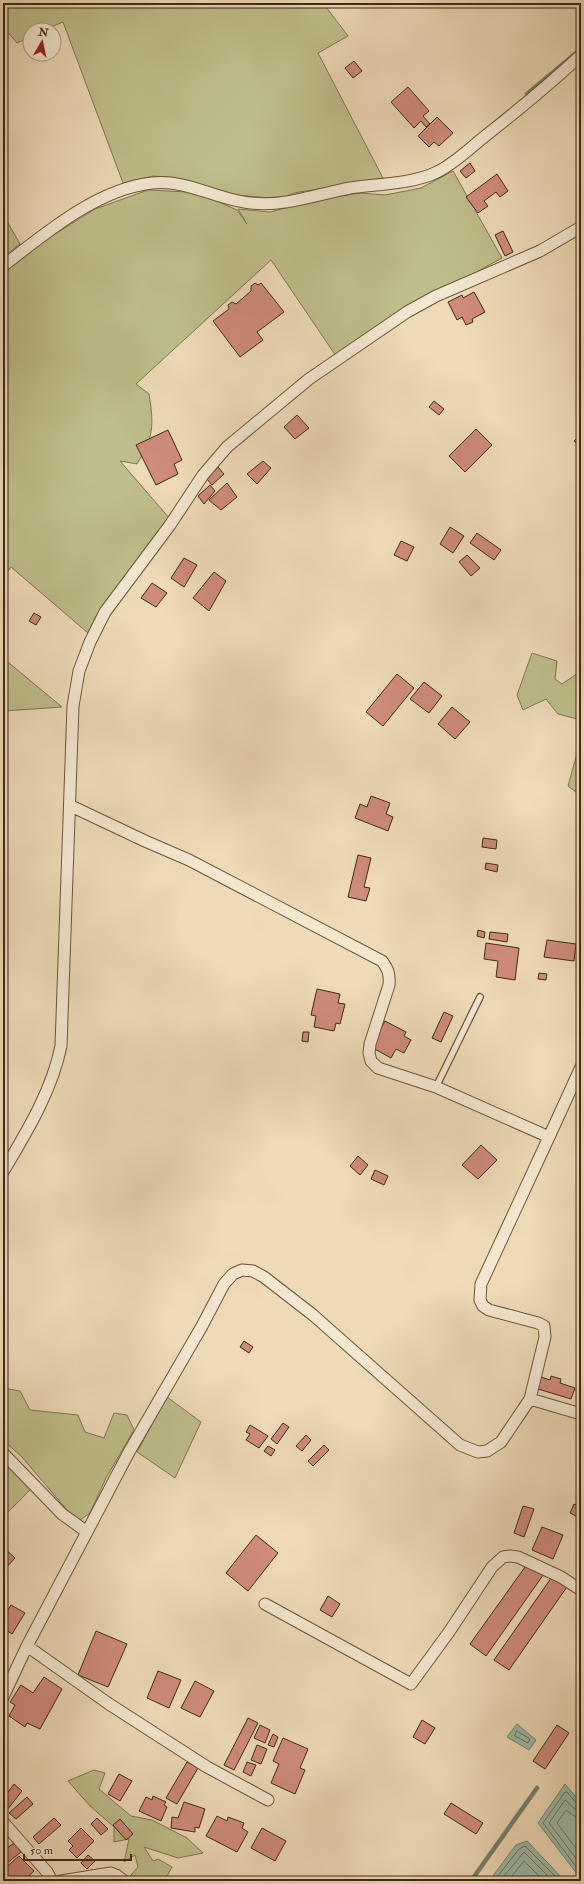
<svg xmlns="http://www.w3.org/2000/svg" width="584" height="1884" font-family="'IM FELL Double Pica',serif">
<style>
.green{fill:#bebe8a;stroke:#807450}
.water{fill:#9bbba9;stroke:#77816e}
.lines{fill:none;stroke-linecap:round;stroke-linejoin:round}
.shore{stroke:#6e7260;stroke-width:1}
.stream{stroke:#77816e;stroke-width:4.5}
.building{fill:#cf8b7b;stroke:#412916}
.lane-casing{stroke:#6c553e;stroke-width:8}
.street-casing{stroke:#6c553e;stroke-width:13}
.lane{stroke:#f4e7d0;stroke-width:5.5}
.street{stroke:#f4e7d0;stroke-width:11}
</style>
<rect width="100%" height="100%" fill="#eedab7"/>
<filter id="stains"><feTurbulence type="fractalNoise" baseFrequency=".005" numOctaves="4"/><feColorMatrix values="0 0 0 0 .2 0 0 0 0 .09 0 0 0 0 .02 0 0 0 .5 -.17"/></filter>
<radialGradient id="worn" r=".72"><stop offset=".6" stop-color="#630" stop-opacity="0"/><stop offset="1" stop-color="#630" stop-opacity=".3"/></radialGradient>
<!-- green -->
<path class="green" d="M3,3H323L348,36L318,53L383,178L294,193L280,199L236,195L167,177L153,176L123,183L63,22L44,30H30V37L17,43L3,27Z
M453,171L502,258L413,307L336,356L271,260L136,384L149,394C154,426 154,436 137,464L120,461L170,519L96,616L88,633L11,567L3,578V273L50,237L95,209L148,190L188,192L212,199L237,210L247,224L238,209L270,212L307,202L359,193L385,195L421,188Z
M3,214L20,244L3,257Z
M532,653L557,661L555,679L562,684L581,671V720L558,714L546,699L523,710L517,695Z
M3,657V658L62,707L3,711Z
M578,750L581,751V796L568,786Z
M3,1388L20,1391L30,1410L78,1415L85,1432L104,1438L114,1413L127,1415L134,1430L106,1478L90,1513L80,1520L68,1511L21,1456L3,1440Z
M167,1397L201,1422L175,1478L137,1452Z
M3,1459L32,1488L3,1517Z
M94,1770L105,1773L99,1789L131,1816L152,1820L187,1838L203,1853L178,1858L144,1847L153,1861L158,1859L172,1867L166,1878L168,1881H126L138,1867L135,1855L124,1862L129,1839L114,1842V1827L90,1806L68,1781Z"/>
<!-- water -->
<path class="water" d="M517,1724L536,1740L529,1750L507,1737Z
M565,1784L581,1803V1879L538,1823Z
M527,1841L565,1881H489L516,1845Z"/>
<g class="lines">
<!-- shore -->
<path class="shore" d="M517,1731L530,1739L528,1743L515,1736Z
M581,1805L577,1804L567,1792H565L543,1823L581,1873
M581,1811L575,1809L565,1800L549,1823L581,1865
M581,1817L574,1816L566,1810L557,1823L581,1855
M494,1881L519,1849L525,1846L560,1881
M500,1881L524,1852L553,1881
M508,1881L524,1861L544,1881"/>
<!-- stream -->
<path class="stream" d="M527,94L581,49
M471,1881L537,1788"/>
</g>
<!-- building -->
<path class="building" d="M354,61L362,71L353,78L345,68Z
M408,87L429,111L423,116L430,124L426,127L421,121L414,128L391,102Z
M437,117L453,133L439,146L434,142L429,147L418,136Z
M470,163L475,171L466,178L460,171Z
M497,174L508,191L500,197L496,192L484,201L488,206L478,213L466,197Z
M503,231L513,252L505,256L495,235Z
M255,283L258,285L261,283L284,312L257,332L263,340L240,357L213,321L229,309L228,305L232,302L236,304L251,291V286Z
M474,292L485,312L472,319L473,322L466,325L462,317L457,320L448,302L462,295L463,298Z
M434,401L444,409L439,415L429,407Z
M297,415L309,428L295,439L284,427Z
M476,429L492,445L465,472L449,456Z
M168,430L182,460L174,464L178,474L156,485L136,445Z
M579,436L581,438V448L574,441Z
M263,461L271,468L257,484L247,474Z
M218,467L224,474L212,485L206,478Z
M227,483L237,497L221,510L209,500Z
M210,485L215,491L204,504L198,496Z
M450,527L464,536L453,553L440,544Z
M477,533L501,550L494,560L470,543Z
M401,541L414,547L407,561L394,555Z
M467,555L480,568L471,576L459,562Z
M184,558L197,565L184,587L171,578Z
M214,572L226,581L209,611L193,598Z
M152,583L167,593L156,607L141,598Z
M34,613L41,617L36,625L29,621Z
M397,674L414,688L383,726L366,712Z
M424,682L442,696L429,713L410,699Z
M452,707L470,722L455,739L438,724Z
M371,796L390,803L386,814L393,817L388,831L355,818L360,804L367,807Z
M483,838L497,840L496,849L482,847Z
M358,855L371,858L364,887L370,888L366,901L348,897Z
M486,863L498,865L497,872L485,869Z
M478,930L485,932L484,938L477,936Z
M490,932L508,934L507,942L489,939Z
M547,940L576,944L574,961L544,957Z
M486,943L519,948L515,980L496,977L498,961L484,959Z
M539,973L547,974L546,980L538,979Z
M317,989L340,994L338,1003L345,1004L340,1024L336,1023L334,1031L314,1027L316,1016L311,1015Z
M444,1012L453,1016L441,1042L432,1038Z
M385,1021L406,1032L404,1036L411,1040L404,1053L396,1049L391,1058L371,1047Z
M303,1032H309L308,1042L302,1041Z
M481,1145L497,1160L478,1179L462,1165Z
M358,1156L368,1165L360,1175L350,1166Z
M375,1170L388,1176L384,1185L371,1179Z
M244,1341L253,1347L249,1353L240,1347Z
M551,1376L561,1379L560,1383L575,1388L571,1399L538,1389L541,1377L550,1380Z
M283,1423L289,1427L277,1444L271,1439Z
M250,1425L268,1436L259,1448L246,1440L250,1434L246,1432Z
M306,1435L311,1440L302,1451L296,1446Z
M324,1445L329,1450L313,1466L308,1461Z
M268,1446L275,1450L271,1456L264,1451Z
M574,1504L581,1507L578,1517L570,1513Z
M523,1506L534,1509L524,1537L514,1533Z
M542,1527L563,1535L553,1559L532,1550Z
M256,1535L278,1553L248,1591L226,1573Z
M3,1547L15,1558L5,1569L3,1567Z
M530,1560L546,1571L486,1656L470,1644Z
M554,1574L569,1584L509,1670L494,1660Z
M328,1596L340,1604L332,1617L320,1610Z
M11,1605L25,1613L12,1634L3,1628V1618Z
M96,1631L127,1644L108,1687L78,1675Z
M158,1671L181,1680L169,1708L147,1698Z
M44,1677L62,1689L40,1729L27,1723L25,1727L9,1716L15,1705L10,1702L21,1685L33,1693Z
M195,1681L214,1691L200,1717L181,1708Z
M248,1718L258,1723L234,1770L224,1765Z
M422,1720L435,1728L425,1744L413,1737Z
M260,1725L270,1730L265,1743L254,1738Z
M557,1725L569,1733L545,1769L533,1761Z
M273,1734L278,1737L274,1747L268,1745Z
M283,1738L308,1749L300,1768L305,1770L295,1794L271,1783L279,1764L273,1761Z
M257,1745L267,1749L261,1764L251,1760Z
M187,1762L198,1768L177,1804L166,1798Z
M247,1762L256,1765L251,1776L243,1772Z
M119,1774L132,1781L120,1801L108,1794Z
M14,1784L22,1791L7,1810L3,1807V1799Z
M153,1796L166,1802L164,1805L167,1807L161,1821L139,1811L146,1797L152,1800Z
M27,1797L33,1804L16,1819L9,1813Z
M184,1802L205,1809L199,1828L195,1827V1832L171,1828L172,1817L178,1818Z
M451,1803L483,1823L476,1834L444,1814Z
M217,1816L227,1821L228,1817L244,1823L242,1828L248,1832L237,1852L206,1836Z
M54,1818L61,1825L39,1844L33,1837Z
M97,1818L108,1829L101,1835L91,1824Z
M120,1819L133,1834L126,1840L113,1825Z
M81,1828L94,1841L77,1858L69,1850L73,1846L68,1841Z
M262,1828L286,1841L275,1861L251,1848Z
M14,1843L21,1852L7,1863L3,1858V1851Z
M88,1855L95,1861L87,1869L81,1863Z
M19,1856L34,1871L23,1881H3V1870Z"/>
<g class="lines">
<defs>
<path id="lane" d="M436,1087L480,997"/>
<path id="street" d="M3,266C46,233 97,189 152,183C187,179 217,200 251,203C284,207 318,194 350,188C377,184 413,184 437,172C454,164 469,149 484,137C517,111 550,84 581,55
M549,1137L581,1067
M3,1172C26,1133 52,1091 61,1046L73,706L79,671L90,642L105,612L170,525L203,475L227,447L309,379L407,312L436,296L540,251L581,227
M530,1399L581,1414
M3,1453L62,1514L87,1532
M265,1604L411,1684L449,1632L492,1567L503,1557L510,1556L518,1557L561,1577L581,1590
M27,1646L109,1704L207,1767L268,1800
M3,1697L27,1646L129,1452L202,1326L224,1284L233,1274L242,1270L253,1271L264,1277L313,1315L460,1445L478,1452L487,1451L501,1442L530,1399L545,1337L544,1326L538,1323L489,1310L483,1306L480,1300L481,1284L549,1137L436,1087L378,1068L371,1061L369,1053L370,1044L389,985C390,974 388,969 382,961L189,860L145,841L71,806
M3,1822L47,1872L52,1881
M61,1881L111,1873L116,1875L124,1881"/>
</defs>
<!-- lane casing -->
<use href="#lane" class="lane-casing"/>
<!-- street casing -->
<use href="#street" class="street-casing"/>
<!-- lane -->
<use href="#lane" class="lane"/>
<!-- street -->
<use href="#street" class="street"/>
</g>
<!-- margin -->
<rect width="584" height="1884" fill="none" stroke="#eedab7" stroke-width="16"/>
<rect x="4" y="4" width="576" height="1876" fill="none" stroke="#412916" stroke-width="2"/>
<rect x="8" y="8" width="568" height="1868" fill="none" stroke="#412916"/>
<!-- north arrow -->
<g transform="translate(42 42) rotate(9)"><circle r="19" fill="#f4e7d0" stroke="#ac9b86"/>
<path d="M0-3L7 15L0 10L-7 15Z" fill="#8f2418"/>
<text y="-6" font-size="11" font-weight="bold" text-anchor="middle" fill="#412916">N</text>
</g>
<!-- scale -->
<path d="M24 1854v6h107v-6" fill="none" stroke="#412916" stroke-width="2"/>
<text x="30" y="1854" font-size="12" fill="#412916" stroke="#f4e7d0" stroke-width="3" paint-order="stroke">50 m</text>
<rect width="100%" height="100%" filter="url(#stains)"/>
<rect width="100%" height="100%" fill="url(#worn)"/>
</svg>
